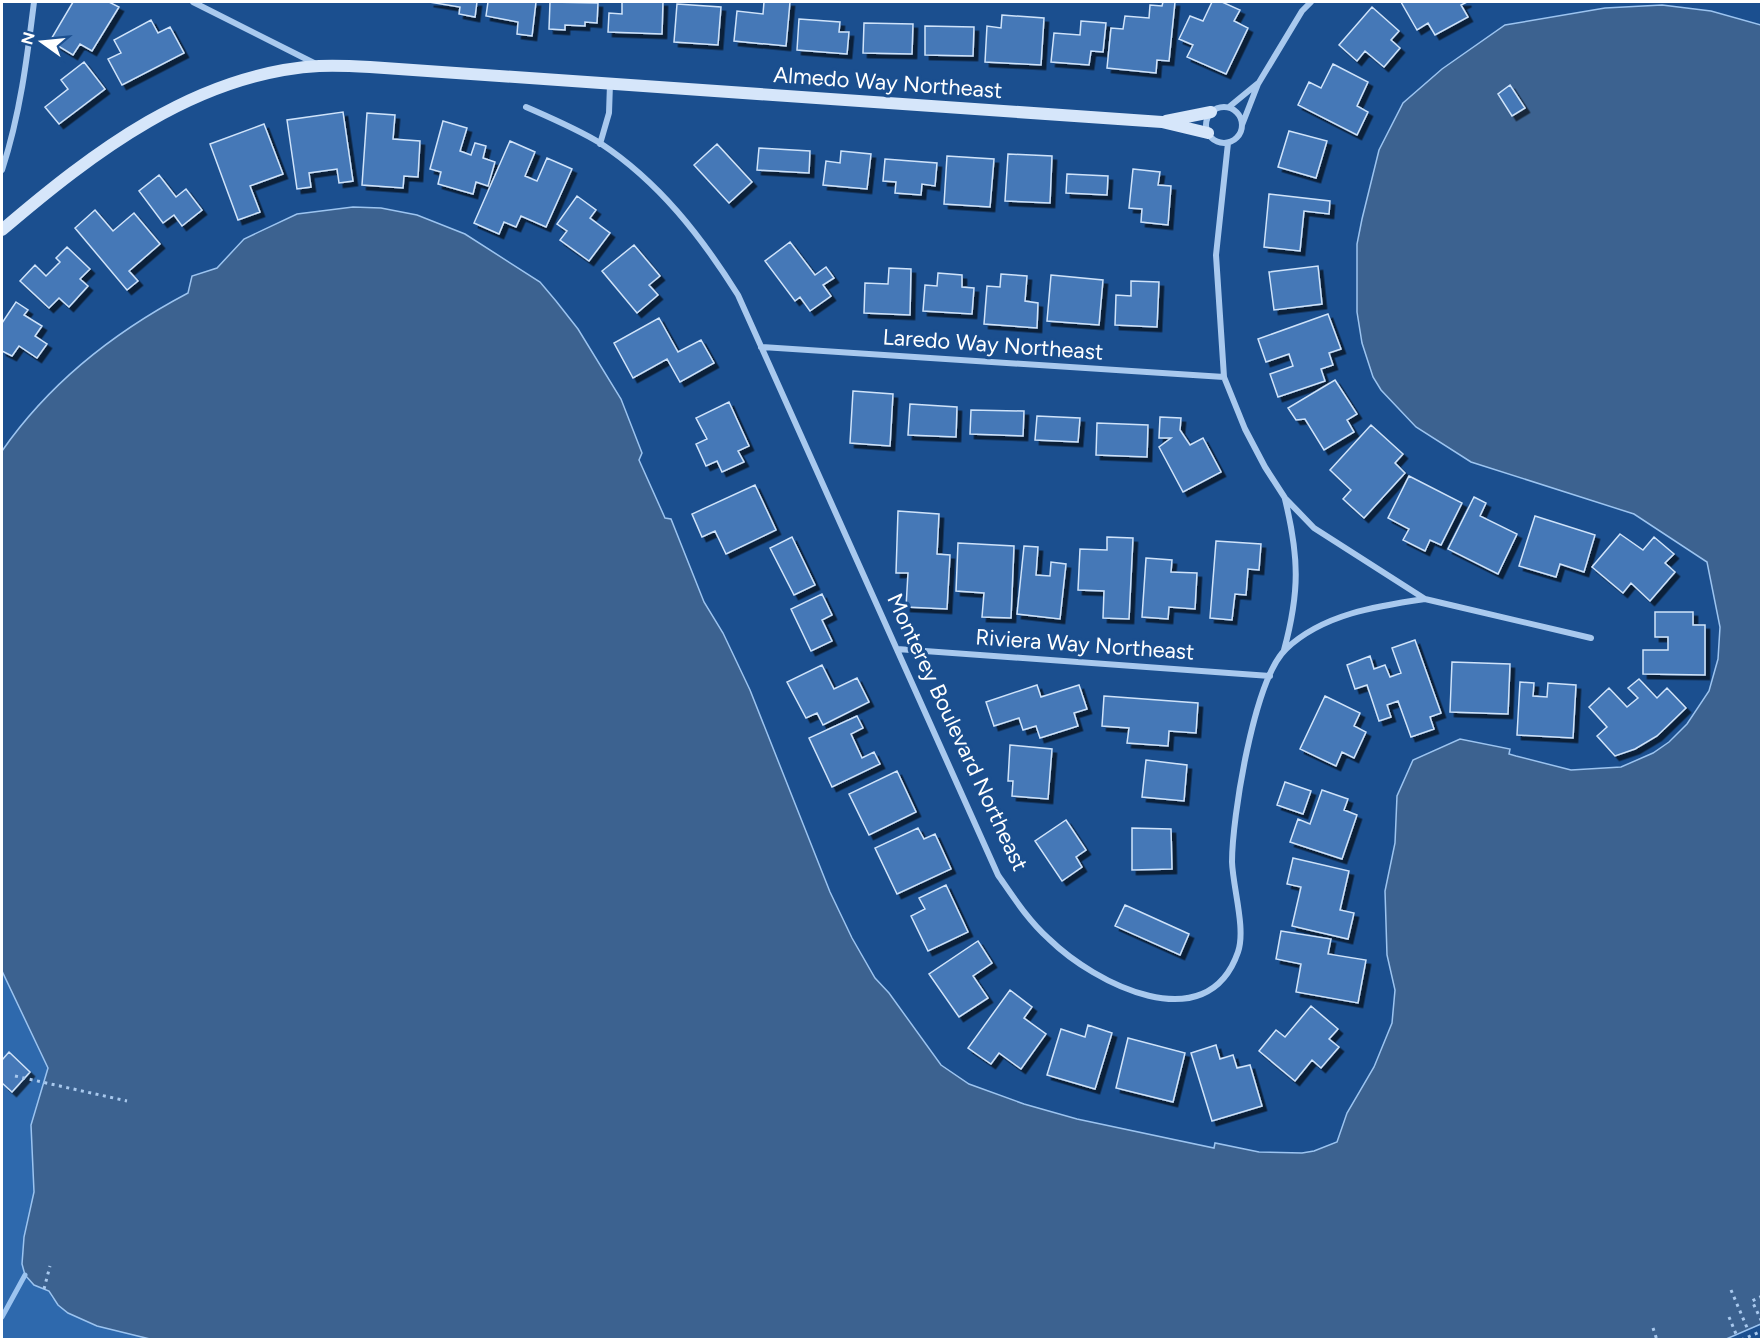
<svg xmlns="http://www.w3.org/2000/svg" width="1763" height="1341" font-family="Figtree,sans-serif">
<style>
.green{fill:#2e69ad}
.water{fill:#3c6290;stroke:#9cc4f0;stroke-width:1.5}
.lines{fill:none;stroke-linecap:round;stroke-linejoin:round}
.stream{stroke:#9cc4f0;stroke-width:5}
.building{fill:#4478b7;stroke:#cfe3fa;stroke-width:1.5;filter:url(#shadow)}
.path{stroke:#a9c9ee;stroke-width:3;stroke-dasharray:3 4.5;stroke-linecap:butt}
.street{stroke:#a9c9ee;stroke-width:6}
.secondary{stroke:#d6e6fa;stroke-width:12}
.labels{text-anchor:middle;stroke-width:6;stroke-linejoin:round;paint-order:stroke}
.street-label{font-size:22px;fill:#fff;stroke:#1b4f8f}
</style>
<defs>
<filter id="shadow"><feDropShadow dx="4.5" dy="4.5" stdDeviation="0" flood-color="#0009"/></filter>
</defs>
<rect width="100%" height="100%" fill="#1b4f8f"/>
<!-- green -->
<path class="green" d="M2,971L48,1068L31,1125L34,1192L24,1237L22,1264L34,1285L49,1291L52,1298L97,1326L154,1339H2Z"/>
<!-- water -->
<path class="water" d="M1662,5L1711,11L1761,25V1324L1724,1340H154L97,1326L68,1313L58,1305L49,1291L34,1285L25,1275L22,1264L24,1237L34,1192L31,1125L48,1068L2,971V451C50,382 114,332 188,293L192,276L217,268L244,239L297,214L353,207L381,208L417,215L465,234L540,282L556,301L578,329L621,399L642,453L639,460L665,518L671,519L704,602L723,633L750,690L830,892L852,938L875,978L889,993L941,1065L969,1084L1024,1104L1077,1119L1214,1148L1215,1143L1259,1152L1302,1153L1314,1151L1337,1142L1347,1113L1374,1067L1392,1023L1395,990L1387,955L1385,891L1395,843L1397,796L1413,760L1460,739L1510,749L1509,754L1516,756L1571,770L1621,767L1653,753L1669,742L1687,724L1709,691L1718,659L1720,627L1707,562L1634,514L1471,462L1416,427L1381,390L1373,377L1362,343L1357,312V244L1362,219L1379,150L1403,103L1442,69L1505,25L1605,8Z"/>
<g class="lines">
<!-- stream -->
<path class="stream" d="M2,1317L25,1275"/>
</g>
<!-- building -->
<path class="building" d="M73,2H109L119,7L92,51L80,44L73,55L50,41Z
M429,2H477L475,17L459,14L460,7Z
M488,2H536L532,36L517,34L518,22L486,16Z
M550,2L598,3L597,23L585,22V26L565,25V30L549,29Z
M622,2H663L662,34L608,32L609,13L622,14Z
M764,2H790L786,46L734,41L737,11L763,14Z
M1163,2H1175L1169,61L1157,60L1156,73L1107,68L1111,28L1123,29L1125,16L1149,18L1150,5L1162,6Z
M1212,2H1222L1240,10L1234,21L1248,28L1226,74L1187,57L1193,45L1179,39L1190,16L1203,21Z
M1401,2H1467L1461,5L1468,17L1435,35L1428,23L1417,30Z
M677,4L721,7L718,45L674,42Z
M1372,7L1399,31L1391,40L1400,48L1384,67L1365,51L1357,61L1339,45Z
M1002,15L1044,18L1041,65L985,62L987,26L1001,28Z
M799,19L840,22L839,32H849L847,54L797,50Z
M151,20L158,33L170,27L184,53L122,85L108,59L121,53L114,40Z
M1081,21L1106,23L1103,52L1091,51L1089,65L1051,62L1054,33L1080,35Z
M864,23L913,24L912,54L863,53Z
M925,26L974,27L973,56L925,55Z
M84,62L105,89L59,124L45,107L68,89L61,80Z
M1333,64L1368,82L1357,106L1368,112L1357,135L1298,105L1309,82L1321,88Z
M1510,85L1525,108L1512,116L1498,94Z
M343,112L353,181L339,183L337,169L309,173L311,187L297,189L287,120Z
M367,113L395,115L393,139L420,141L418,177L404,176L403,188L362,185Z
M443,121L467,128L460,151L471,155L475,143L486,146L483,158L495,162L488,186L476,182L473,194L438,184L441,172L430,169Z
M264,124L283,174L250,186L260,212L238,220L210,144Z
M1289,131L1327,141L1316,178L1278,167Z
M510,141L535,152L525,176L537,181L547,158L572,169L546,227L521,216L516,227L504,222L499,234L474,223Z
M717,144L752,182L729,203L694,165Z
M759,148L810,151L809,173L757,170Z
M841,151L871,154L867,189L823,185L826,161L840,163Z
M1008,154L1052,156L1050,203L1005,201Z
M947,156L994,159L990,207L944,204Z
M885,159L937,163L935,186L922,184L921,195L895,193L896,182L883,181Z
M1133,169L1160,172L1158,185L1171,186L1168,225L1141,222L1142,209L1129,208Z
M1067,174L1108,176L1107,195L1066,193Z
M159,175L176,197L186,189L202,210L182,226L174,215L163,223L139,191Z
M1269,194L1330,201L1329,214L1304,211L1300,251L1264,247Z
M577,196L596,210L590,218L610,233L589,261L560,240L567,231L557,224Z
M95,210L113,231L134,213L160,244L129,271L138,281L127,290L75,228Z
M790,242L815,275L826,267L834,278L823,285L831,296L810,311L800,297L795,301L765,261Z
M634,245L660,276L649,285L658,295L637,313L602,271Z
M67,247L90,269L80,279L88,286L69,307L59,298L49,308L20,281L35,265L46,276L60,262L56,258Z
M1318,266L1322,304L1274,310L1269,272Z
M889,268L911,269L910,315L864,313L865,283L888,284Z
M938,273L962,275V287L974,288L972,314L923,311L925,285L937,286Z
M1001,274L1027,276L1025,301L1038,303L1037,328L984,324L987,286L1000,287Z
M1051,275L1103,280L1099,325L1047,321Z
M1131,281L1159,282L1157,327L1115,325L1116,295L1131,296Z
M16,302L28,310L24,315L42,326L35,336L47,344L37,358L19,346L12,356L2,351V323Z
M1328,314L1341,349L1329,353L1333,365L1321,369L1325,381L1278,397L1270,374L1293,366L1289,354L1266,362L1258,339Z
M659,318L678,352L701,340L714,363L680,382L667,359L633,378L614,343Z
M1335,380L1357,414L1347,420L1354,432L1324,450L1305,419L1296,420L1288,408Z
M853,391L893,394L890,446L850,443Z
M729,402L749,446L738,451L744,462L722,472L717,461L706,466L696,444L707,439L696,418Z
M910,404L957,407L956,437L908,435Z
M971,410L1024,411L1023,436L970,434Z
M1037,416L1080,418L1078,442L1035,440Z
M1160,417L1181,418L1180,430L1190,445L1203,438L1221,472L1183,492L1159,447L1171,438H1159Z
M1097,423L1148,425L1147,457L1096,455Z
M1371,425L1403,454L1395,463L1405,473L1364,518L1343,499L1351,490L1330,470Z
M1409,476L1462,503L1441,545L1430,540L1425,551L1403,540L1409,529L1388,518Z
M755,485L776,530L726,554L715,531L702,537L692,514Z
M1474,497L1486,503L1480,516L1517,534L1498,574L1448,549Z
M898,511L939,514L937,554L950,555L947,609L906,607L908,573H896Z
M1535,516L1595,535L1584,572L1560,564L1556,577L1519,566Z
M1620,534L1643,550L1654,537L1674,554L1665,563L1675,572L1650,601L1631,583L1623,593L1592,567Z
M792,537L815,585L794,595L770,548Z
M1107,537L1133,538L1129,619L1103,618L1104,591L1078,590L1080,549L1107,550Z
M1216,541L1261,544L1259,570L1248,569L1246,595L1235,594L1232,620L1210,618Z
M958,543L1014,546L1011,618L982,617L984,593L956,591Z
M1024,546L1038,547L1036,575L1050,576L1051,562L1066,564L1060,619L1017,614Z
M1146,558L1172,560L1171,572L1197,573L1195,609L1169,607L1168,619L1142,617Z
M822,594L832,615L822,620L832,641L811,651L791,609Z
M1655,612H1693V625H1705V675L1643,674V650H1668V637H1655Z
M1415,640L1441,713L1430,717L1434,729L1411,737L1398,701L1387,705L1391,717L1379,721L1367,685L1355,689L1347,665L1370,656L1374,669L1385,665L1390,677L1401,673L1392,648Z
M1452,662L1510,664L1508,714L1450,712Z
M822,665L834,689L857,678L869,702L823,725L817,713L806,718L787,682Z
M1639,679L1657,698L1667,688L1686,708L1657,736L1635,749L1615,756L1597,736L1607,727L1589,707L1609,688L1627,707L1638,698L1628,688Z
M1520,682L1534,683L1533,696L1547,697L1548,683L1576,685L1573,738L1517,735Z
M1037,685L1041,697L1079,685L1087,709L1074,713L1078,726L1040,738L1036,726L1023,730L1019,718L994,726L986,702Z
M1104,696L1198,703L1196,733L1169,731L1168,746L1127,743L1129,728L1102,726Z
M1325,696L1360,713L1354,726L1366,732L1354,758L1342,752L1336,766L1300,749Z
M857,716L863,728L851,734L862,758L874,752L880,764L832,787L809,738Z
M1010,745L1052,749L1048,799L1012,796L1013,781H1008Z
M1146,760L1187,765L1184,801L1142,797Z
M897,771L916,812L869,835L849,794Z
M1285,782L1311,791L1303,814L1277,805Z
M1322,790L1348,799L1344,810L1357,815L1342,859L1290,842L1298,819L1310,824Z
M1066,820L1086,850L1076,857L1082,867L1062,881L1035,841Z
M918,828L924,839L935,834L951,869L897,894L875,848Z
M1132,828L1171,829L1172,869L1132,870Z
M1293,858L1349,871L1340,910L1354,913L1348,939L1292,926L1301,887L1287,884Z
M946,885L968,932L928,951L911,916L925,909L919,898Z
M1125,905L1189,934L1180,955L1115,926Z
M1281,931L1331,939L1328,954L1366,960L1358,1003L1296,992L1301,964L1276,959Z
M978,941L992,963L973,976L988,998L959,1017L929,974Z
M1010,990L1032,1007L1024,1018L1046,1034L1021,1069L999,1053L991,1064L968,1048Z
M1311,1006L1338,1029L1329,1039L1339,1047L1321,1068L1312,1060L1295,1081L1259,1051L1276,1030L1285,1037Z
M1088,1025L1112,1033L1095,1089L1047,1075L1061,1029L1085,1037Z
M1128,1038L1185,1053L1173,1102L1116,1088Z
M1216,1045L1220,1059L1233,1055L1237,1068L1250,1065L1262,1106L1212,1121L1191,1053Z
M9,1052L30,1072L12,1092L2,1083V1060Z"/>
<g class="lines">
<!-- path -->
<path class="path" d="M15,1076L127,1101
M44,1289L50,1266
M1731,1290L1748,1330
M1762,1296L1752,1301L1762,1322
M1729,1317L1736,1334
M1653,1328L1657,1340
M1741,1340L1762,1331"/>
<!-- street -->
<path class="street" d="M193,2L316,64
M1206 125a18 18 0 1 1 36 0a18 18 0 1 1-36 0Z
M526,107C551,118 577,129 600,143C659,182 701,236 738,295L998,875C1014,898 1028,920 1049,939C1094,983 1207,1042 1238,952C1246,929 1233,888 1232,862C1232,818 1254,679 1286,649C1323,614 1377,606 1425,599
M1229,107L1257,84
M1242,125L1258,84L1302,11L1311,2
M1228,143L1216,255L1224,377L1245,429L1265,467L1285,498L1314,528L1425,599L1591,638
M600,144L609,113L610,84
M2,170C20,115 27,59 34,2
M761,347L1224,377
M897,649L1270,676
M1284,650C1300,591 1299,557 1285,499"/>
<!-- secondary -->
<path class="secondary" d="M1166,121L1211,112
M2,230C92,153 196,73 319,66C336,65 353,66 370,67L1162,122L1208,133"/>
</g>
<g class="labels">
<!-- street labels -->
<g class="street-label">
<text transform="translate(888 82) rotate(4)" y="8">Almedo Way Northeast</text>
<text transform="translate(993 344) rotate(4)" y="8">Laredo Way Northeast</text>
<text transform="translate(1085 644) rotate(4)" y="8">Riviera Way Northeast</text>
<text transform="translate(958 732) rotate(65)" y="8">Monterey Boulevard Northeast</text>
</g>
</g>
<!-- border -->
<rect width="1763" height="1341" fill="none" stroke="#ffffff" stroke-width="6"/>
<!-- north arrow -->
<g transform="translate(42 42) rotate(285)" stroke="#1b4f8f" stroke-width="4.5" paint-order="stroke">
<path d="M0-4.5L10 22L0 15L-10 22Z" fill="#ffffff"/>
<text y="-9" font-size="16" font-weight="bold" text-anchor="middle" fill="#ffffff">N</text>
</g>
</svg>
